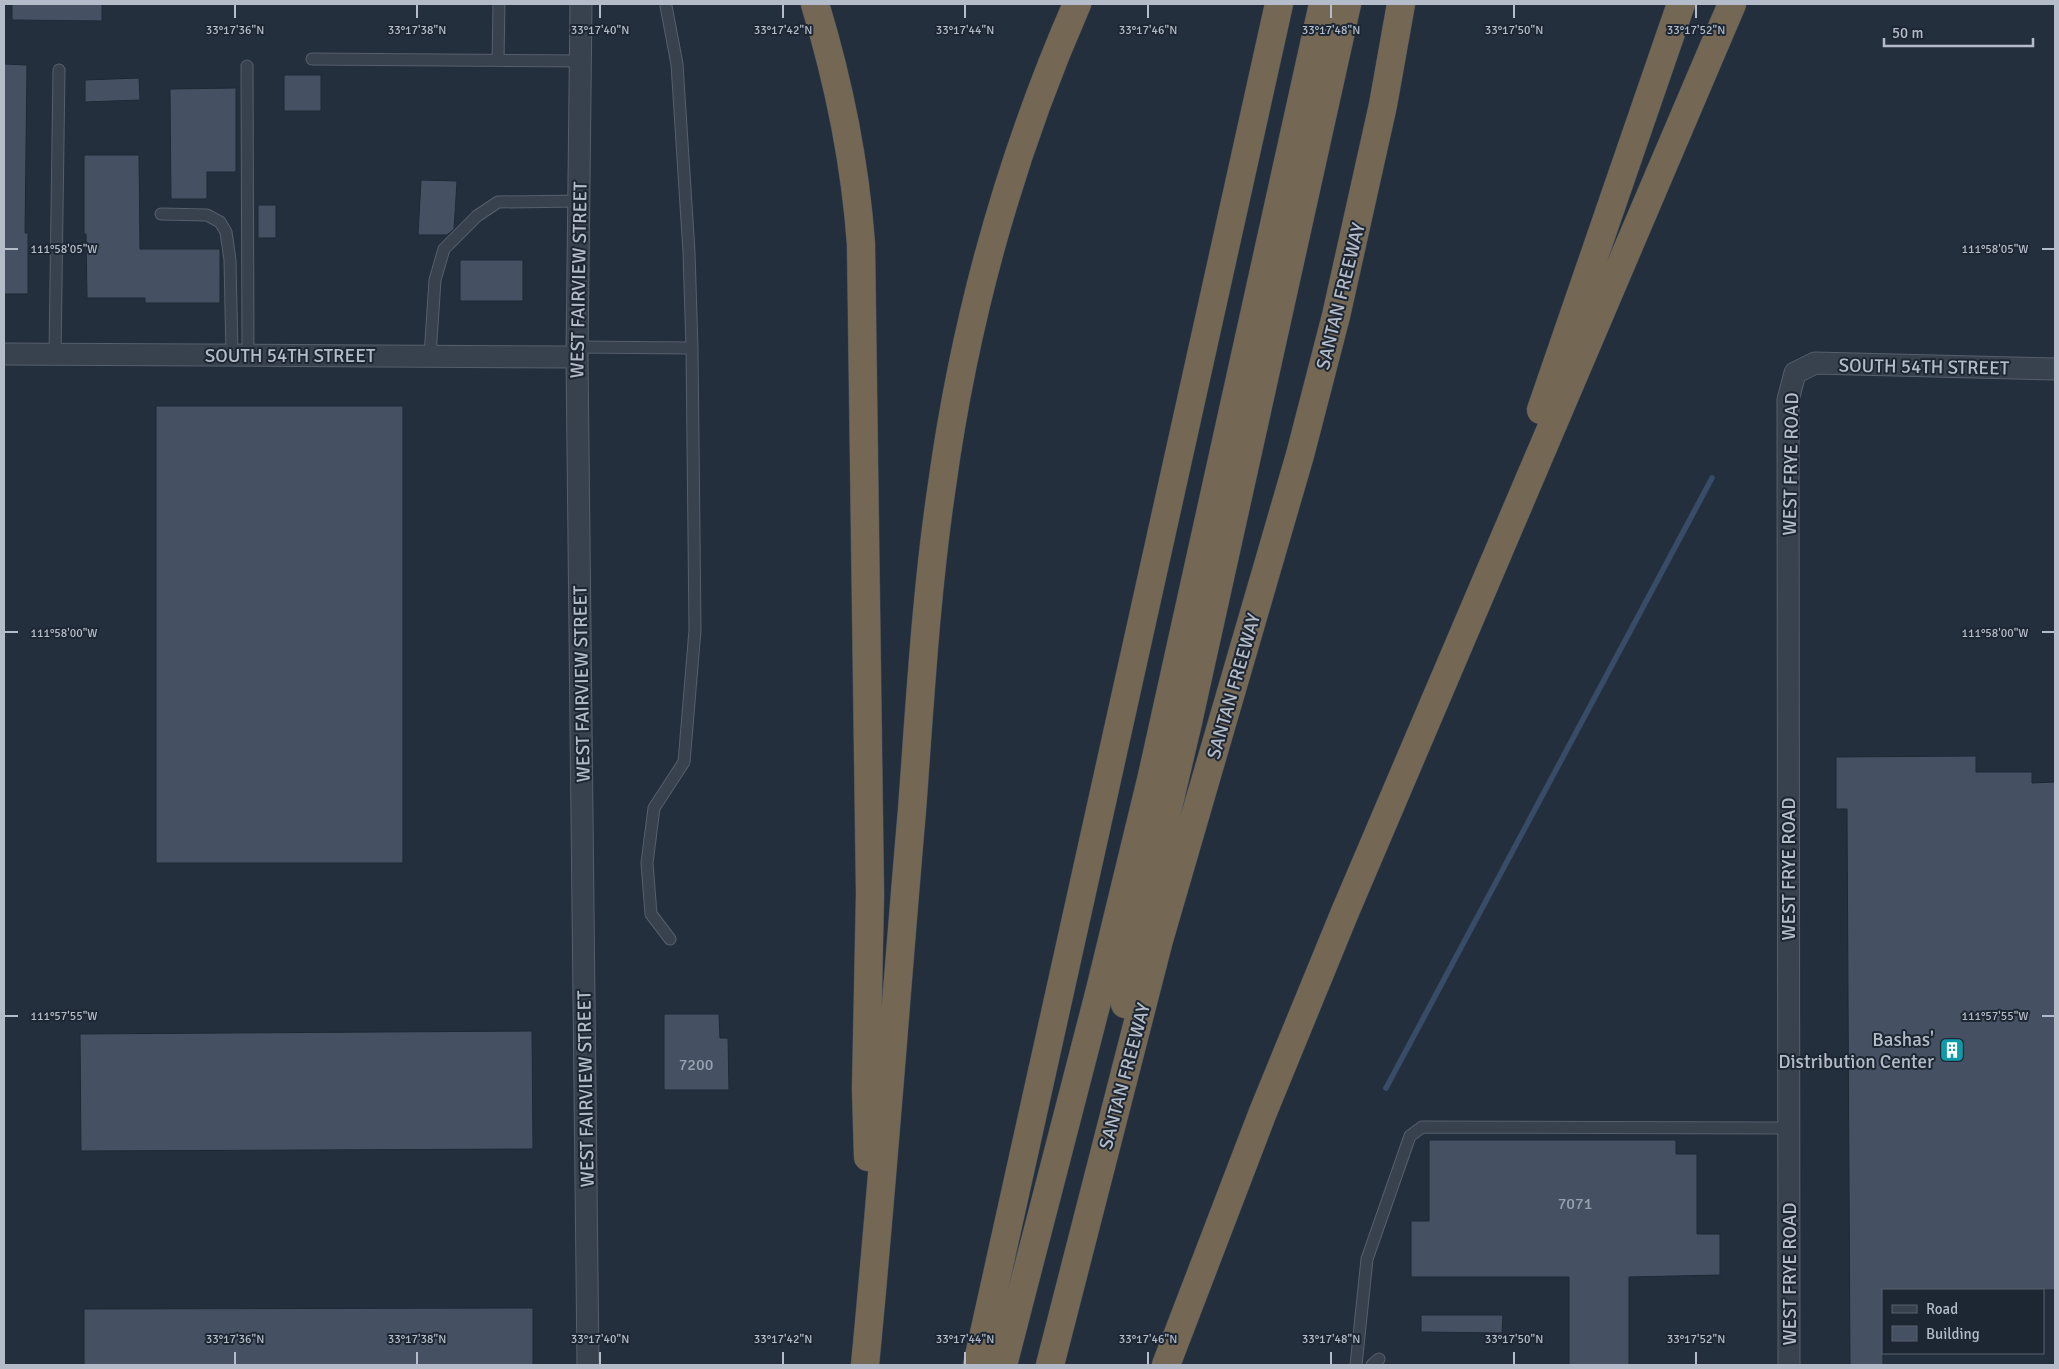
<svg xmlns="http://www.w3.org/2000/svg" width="2059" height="1369" font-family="Signika,sans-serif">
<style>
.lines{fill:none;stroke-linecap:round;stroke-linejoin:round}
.stream{stroke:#394c67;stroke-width:5.5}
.building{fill:#455162;stroke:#1f2835}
.lane-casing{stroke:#565f6c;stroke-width:13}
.street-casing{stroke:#565f6c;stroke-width:23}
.highway-casing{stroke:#434c59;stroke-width:29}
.lane{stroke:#38414e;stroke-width:11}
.street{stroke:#38414e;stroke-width:21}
.highway{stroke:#746855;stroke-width:28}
.ticks{fill:none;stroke:#b4bcc9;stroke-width:2}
.labels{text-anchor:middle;stroke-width:4;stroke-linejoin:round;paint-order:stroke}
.number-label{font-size:16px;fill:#98a1af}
.street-label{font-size:19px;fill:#b4bcc9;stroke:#1d2633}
.poi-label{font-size:19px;fill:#b4bcc9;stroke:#1d2633;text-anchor:end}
.ticks-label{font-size:12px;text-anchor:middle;fill:#b4bcc9;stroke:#1d2633;stroke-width:4;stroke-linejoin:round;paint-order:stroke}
</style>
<rect width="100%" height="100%" fill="#242f3e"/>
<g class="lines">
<!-- stream -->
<path class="stream" d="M1386,1088L1712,478"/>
</g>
<!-- building -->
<path class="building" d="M12,4H102V21L12,20Z
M4,64L27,65L25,233H28V294H4Z
M284,75H321V111H284Z
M139,78L140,100L85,102V80Z
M236,88V172H207V199H171L170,89Z
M84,155H139L140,249H220V303H145V298H87L86,234H84Z
M421,180L457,181L454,229L447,235H418Z
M258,205H276V238H258Z
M460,260H523V301H460Z
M156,406H403V863H156Z
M1976,756V772H2032V783L2055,782V1290H1883V1365H1850L1847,809H1836V757Z
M664,1014H719L720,1038H728L729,1090H664Z
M532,1031L533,1149L81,1151L80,1034Z
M1429,1140H1676V1154H1697V1234H1720V1275L1629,1277V1365H1569V1277H1411V1221H1429Z
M533,1308V1365H84V1309Z
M1421,1315H1503L1502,1333L1421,1332Z"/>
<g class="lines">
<defs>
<path id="lane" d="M666,6L677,64L689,252L692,348L695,630L684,762L654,808L647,863L651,914L670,939
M312,59L581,61
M498,60L499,4
M247,66L248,355
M161,214L207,215L220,222L226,232L230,260L232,355
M577,347L692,348
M55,355L59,70
M430,356L435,280L444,249L477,216L498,202L579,201
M1356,1365L1367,1259L1410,1136L1422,1127L1788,1128
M1372,1365L1379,1359"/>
<path id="street" d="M581,4L577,357L588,1365
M4,354L577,357
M1789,1365L1788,400L1795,373L1815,363L2055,369"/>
<path id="highway" d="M815,4C839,83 855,162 861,244L870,894L866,1089L868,1157
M1541,410L1681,4
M1125,1004L1138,936L1188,722L1347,4
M865,1365C883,1181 896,995 912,810C920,702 926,592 942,485C965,319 1010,157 1077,4
M977,1365L1279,4
M1003,1365L1100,990L1152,776L1323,4
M1050,1365L1159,940L1300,455L1336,316L1383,105L1401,4
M1166,1365L1263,1112L1345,912L1732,4"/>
</defs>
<!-- lane casing -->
<use href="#lane" class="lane-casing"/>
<!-- street casing -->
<use href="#street" class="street-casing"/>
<!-- highway casing -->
<use href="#highway" class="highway-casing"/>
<!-- lane -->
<use href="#lane" class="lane"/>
<!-- street -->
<use href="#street" class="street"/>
<!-- highway -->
<use href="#highway" class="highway"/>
</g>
<!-- ticks -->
<path class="ticks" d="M235,5V18M417,5V18M600,5V18M783,5V18M965,5V18M1148,5V18M1331,5V18M1514,5V18M1696,5V18M5,249H18M2042,249H2054M5,632H18M2042,632H2054M5,1016H18M2042,1016H2054M235,1352V1364M417,1352V1364M600,1352V1364M783,1352V1364M965,1352V1364M1148,1352V1364M1331,1352V1364M1514,1352V1364M1696,1352V1364"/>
<!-- icons -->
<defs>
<symbol id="building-square" viewBox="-11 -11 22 22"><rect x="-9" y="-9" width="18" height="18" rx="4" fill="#0f9aa8" stroke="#1d2633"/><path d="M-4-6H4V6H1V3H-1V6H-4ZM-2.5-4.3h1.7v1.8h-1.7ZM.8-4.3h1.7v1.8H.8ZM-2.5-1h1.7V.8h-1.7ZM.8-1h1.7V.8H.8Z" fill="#fff"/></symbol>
</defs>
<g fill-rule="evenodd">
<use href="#building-square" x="1938" y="1036" width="28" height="28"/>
</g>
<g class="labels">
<!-- number labels -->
<g class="number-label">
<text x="696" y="1070">7200</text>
<text x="1575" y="1209">7071</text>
</g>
<!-- street labels -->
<g class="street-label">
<text transform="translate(578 280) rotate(-89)" y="7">WEST FAIRVIEW STREET</text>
<text transform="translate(1340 296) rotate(-76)" y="7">SANTAN FREEWAY</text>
<text x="290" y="362">SOUTH 54TH STREET</text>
<text transform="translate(1924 366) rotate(1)" y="7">SOUTH 54TH STREET</text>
<text transform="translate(1790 464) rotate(-89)" y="7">WEST FRYE ROAD</text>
<text transform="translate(581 684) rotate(-91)" y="7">WEST FAIRVIEW STREET</text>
<text transform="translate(1233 686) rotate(-74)" y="7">SANTAN FREEWAY</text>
<text transform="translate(1788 869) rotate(-90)" y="7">WEST FRYE ROAD</text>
<text transform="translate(1124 1076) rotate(-75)" y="7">SANTAN FREEWAY</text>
<text transform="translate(585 1089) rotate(-91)" y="7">WEST FAIRVIEW STREET</text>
<text transform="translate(1789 1274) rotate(-90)" y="7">WEST FRYE ROAD</text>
</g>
<!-- poi labels -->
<g class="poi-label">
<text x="1934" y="1046">Bashas'<tspan x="1934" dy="22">Distribution Center</tspan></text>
</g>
</g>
<g class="ticks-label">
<text x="235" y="34">33°17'36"N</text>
<text x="417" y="34">33°17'38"N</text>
<text x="600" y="34">33°17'40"N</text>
<text x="783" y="34">33°17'42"N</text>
<text x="965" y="34">33°17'44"N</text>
<text x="1148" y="34">33°17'46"N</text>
<text x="1331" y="34">33°17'48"N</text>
<text x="1514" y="34">33°17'50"N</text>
<text x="1696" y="34">33°17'52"N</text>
<text x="1995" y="253">111°58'05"W</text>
<text x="64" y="253">111°58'05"W</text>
<text x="1995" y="637">111°58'00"W</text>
<text x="64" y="637">111°58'00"W</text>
<text x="1995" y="1020">111°57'55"W</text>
<text x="64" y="1020">111°57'55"W</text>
<text x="235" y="1343">33°17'36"N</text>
<text x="417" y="1343">33°17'38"N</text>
<text x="600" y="1343">33°17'40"N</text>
<text x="783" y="1343">33°17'42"N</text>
<text x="965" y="1343">33°17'44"N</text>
<text x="1148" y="1343">33°17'46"N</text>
<text x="1331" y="1343">33°17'48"N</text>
<text x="1514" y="1343">33°17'50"N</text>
<text x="1696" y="1343">33°17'52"N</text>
</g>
<!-- border -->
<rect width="2059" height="1369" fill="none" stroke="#b4bcc9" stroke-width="10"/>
<!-- legend -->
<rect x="1882" y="1289" width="162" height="65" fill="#1d2633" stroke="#59626f"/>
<rect x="1892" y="1305" width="25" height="8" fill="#38414e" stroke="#59626f"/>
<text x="1926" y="1314" font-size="15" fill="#b4bcc9">Road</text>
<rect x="1892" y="1326" width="25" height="15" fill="#455162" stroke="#59626f"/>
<text x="1926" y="1339" font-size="15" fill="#b4bcc9">Building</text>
<!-- scale -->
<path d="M1884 38v8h149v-8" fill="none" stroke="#b4bcc9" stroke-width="2.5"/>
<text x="1892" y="38" font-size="15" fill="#b4bcc9" stroke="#1d2633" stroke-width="4" paint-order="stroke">50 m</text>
</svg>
